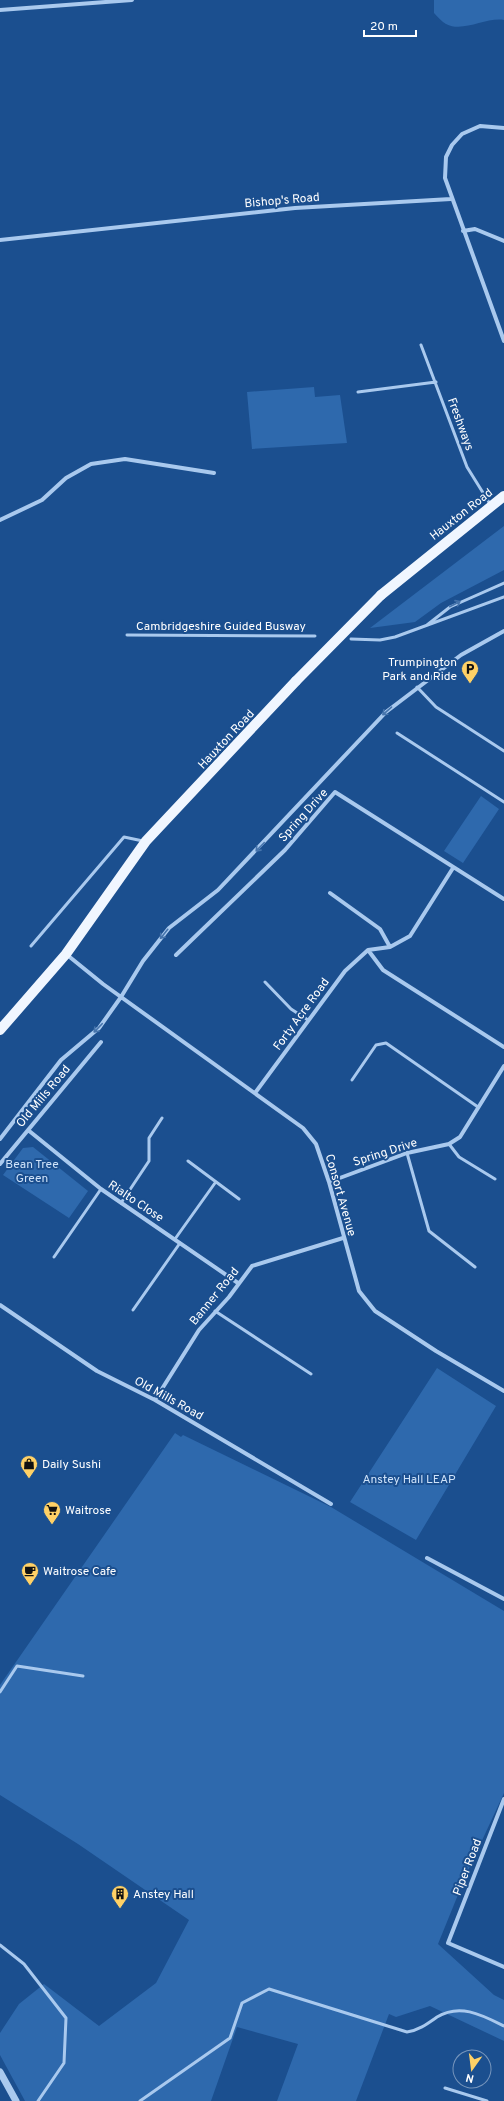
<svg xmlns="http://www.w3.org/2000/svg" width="504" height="2101" font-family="Overpass,sans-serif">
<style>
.green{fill:#2e69ad}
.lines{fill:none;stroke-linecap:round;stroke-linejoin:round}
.service{stroke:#a9c9ee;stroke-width:3}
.minor{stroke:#a9c9ee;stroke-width:4}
.tertiary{stroke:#a9c9ee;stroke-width:7}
.primary{stroke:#f0f6ff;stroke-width:10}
.primary-bridge{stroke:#f0f6ff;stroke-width:10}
.oneway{stroke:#4674ac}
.labels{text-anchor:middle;stroke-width:4;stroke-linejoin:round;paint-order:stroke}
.street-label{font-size:12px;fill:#fff;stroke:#1b4f8f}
.poi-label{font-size:12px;fill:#fff;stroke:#1b4f8f;text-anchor:start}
.park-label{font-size:12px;fill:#cfe3fa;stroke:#1b4f8f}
</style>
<rect width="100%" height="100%" fill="#1b4f8f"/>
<!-- green -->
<path class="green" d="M434,0H504V20C486,17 463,33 446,24C442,22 438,17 434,13Z
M314,387L315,397L340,395L347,443L252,449L247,392Z
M504,526V570L441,603L415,622L370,628Z
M481,796L499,809L463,863L444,851Z
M33,1147L88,1191L69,1218L3,1175L23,1148Z
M437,1368L496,1406L416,1540L350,1502Z
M175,1433L181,1437L183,1435L331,1507L504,1611V1793L466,1875L438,1944L494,1995L504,2000V2041L430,2006L396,2017L389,2014L356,2101H277L298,2044L237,2027L211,2101H25L0,2055V2033L19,2004L44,1984L99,2026L156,1983L189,1920L78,1844L0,1795V1685Z"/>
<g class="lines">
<!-- service -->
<path class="service" d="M421,345L467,467L490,504
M358,392L436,382
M427,625L450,607L504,583
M127,635L315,636
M351,639L380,640L395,637L504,597
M417,687L436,707L504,751
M397,733L504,802
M31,946L124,837L143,841
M265,982L291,1009L308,1020
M352,1080L376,1045L386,1043L478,1107
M449,1144L459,1157L495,1179
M407,1153L429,1231L475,1267
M188,1161L239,1199
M121,1203L149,1161V1138L162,1118
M175,1239L215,1183
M54,1257L101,1189
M133,1310L180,1243
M215,1311L311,1374
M0,1692L17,1666L83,1676
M0,1945L24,1964L66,2018L64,2063L38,2101
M445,2088L487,2101
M140,2101L230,2038L242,2003L269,1989L407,2032C419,2030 427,2024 437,2017C460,2003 482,2015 504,2026"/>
<!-- minor -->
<path class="minor" d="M0,10L132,0
M504,128L480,126L462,134L452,145L446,157L445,178L504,341
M463,231L475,229L504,241
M0,240L295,208L451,199
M0,520L42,500L66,478L91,464L125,459L214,473
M330,893L380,929L390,947
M368,950L383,970L504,1047
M66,954L103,984L303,1128L316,1144L329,1182L359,1291L375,1311L436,1351L504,1391
M176,955L285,850L335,792L504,899
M255,1093L345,971L368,950L390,947L410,936L453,868
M28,1130L101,1189L238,1283
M0,1139L61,1060L99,1028L121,997L143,961L169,928L218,890L386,712L461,655L504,631
M0,1164L101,1042
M329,1182L407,1153L449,1144L460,1137L504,1066
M0,1305L97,1371L155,1400L331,1504
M155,1400L199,1330L229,1297L252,1266L343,1238
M427,1558L504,1599
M504,1799L448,1943L504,1967"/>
<!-- tertiary -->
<path class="tertiary" d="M0,2072L16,2101"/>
<!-- primary -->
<path class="primary" d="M381,595L504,496
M0,1030L66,954L146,841L296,681"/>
<!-- primary-bridge -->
<path class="primary-bridge" d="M296,681L381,595"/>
</g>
<!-- one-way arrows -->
<defs><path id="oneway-shaft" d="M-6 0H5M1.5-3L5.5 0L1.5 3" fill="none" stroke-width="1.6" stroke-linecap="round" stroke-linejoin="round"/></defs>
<g class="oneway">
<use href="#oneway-shaft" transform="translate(455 604) rotate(-27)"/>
<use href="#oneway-shaft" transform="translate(387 711) rotate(139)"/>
<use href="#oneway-shaft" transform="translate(260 847) rotate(134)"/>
<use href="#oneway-shaft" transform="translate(164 934) rotate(129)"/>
<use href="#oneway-shaft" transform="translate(98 1028) rotate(134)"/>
</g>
<!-- icons -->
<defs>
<symbol id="parking-pin" viewBox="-11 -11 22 30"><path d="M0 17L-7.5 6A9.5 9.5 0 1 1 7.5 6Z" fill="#ffd166" stroke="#1b4f8f"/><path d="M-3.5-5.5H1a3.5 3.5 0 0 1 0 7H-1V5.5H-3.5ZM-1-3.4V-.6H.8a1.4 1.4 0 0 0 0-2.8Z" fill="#111"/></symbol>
<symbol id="shop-pin" viewBox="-11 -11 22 30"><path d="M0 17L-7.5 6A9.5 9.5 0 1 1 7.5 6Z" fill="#ffd166" stroke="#1b4f8f"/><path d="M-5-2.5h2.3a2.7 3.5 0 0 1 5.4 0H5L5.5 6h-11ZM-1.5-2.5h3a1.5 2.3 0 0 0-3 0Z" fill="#111"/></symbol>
<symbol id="supermarket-pin" viewBox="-11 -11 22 30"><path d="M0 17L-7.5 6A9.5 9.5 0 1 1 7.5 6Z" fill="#ffd166" stroke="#1b4f8f"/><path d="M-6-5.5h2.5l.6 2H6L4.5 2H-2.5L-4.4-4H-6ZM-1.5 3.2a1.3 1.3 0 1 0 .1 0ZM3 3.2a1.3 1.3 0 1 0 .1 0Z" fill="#111"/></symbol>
<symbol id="cafe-pin" viewBox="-11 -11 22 30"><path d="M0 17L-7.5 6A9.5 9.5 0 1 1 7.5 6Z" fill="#ffd166" stroke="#1b4f8f"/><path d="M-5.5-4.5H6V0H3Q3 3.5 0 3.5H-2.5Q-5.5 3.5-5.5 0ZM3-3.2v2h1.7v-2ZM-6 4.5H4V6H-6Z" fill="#111"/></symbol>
<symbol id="building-pin" viewBox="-11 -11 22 30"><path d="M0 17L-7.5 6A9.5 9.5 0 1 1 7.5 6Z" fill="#ffd166" stroke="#1b4f8f"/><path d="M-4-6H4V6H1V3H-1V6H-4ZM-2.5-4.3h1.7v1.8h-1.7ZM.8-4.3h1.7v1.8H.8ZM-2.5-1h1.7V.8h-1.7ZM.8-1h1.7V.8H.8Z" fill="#111"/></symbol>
</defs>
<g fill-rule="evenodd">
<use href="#parking-pin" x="460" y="659" width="20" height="27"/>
<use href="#shop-pin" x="19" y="1454" width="20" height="27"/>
<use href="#supermarket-pin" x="42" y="1500" width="20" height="27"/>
<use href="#cafe-pin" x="20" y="1561" width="20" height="27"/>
<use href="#building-pin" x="110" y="1884" width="20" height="27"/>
</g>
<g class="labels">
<!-- street labels -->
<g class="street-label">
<text transform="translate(282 200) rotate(-5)" y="4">Bishop's Road</text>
<text transform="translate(461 424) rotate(70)" y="4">Freshways</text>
<text transform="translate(461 514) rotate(-38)" y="4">Hauxton Road</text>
<text x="221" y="630">Cambridgeshire Guided Busway</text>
<text transform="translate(226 739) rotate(-47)" y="4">Hauxton Road</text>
<text transform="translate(303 815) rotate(-48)" y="4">Spring Drive</text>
<text transform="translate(301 1014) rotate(-54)" y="4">Forty Acre Road</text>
<text transform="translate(43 1096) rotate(-50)" y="4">Old Mills Road</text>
<text transform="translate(385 1152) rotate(-18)" y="4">Spring Drive</text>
<text transform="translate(341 1195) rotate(74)" y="4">Consort Avenue</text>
<text transform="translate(136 1201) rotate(34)" y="4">Rialto Close</text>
<text transform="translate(214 1296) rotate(-51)" y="4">Banner Road</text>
<text transform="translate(169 1398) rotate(29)" y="4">Old Mills Road</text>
<text transform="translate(467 1867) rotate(-69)" y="4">Piper Road</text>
</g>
<!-- poi labels -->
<g class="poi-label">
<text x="457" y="666" text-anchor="end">Trumpington<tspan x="457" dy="14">Park and Ride</tspan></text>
<text x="42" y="1468">Daily Sushi</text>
<text x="65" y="1514">Waitrose</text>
<text x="43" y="1575">Waitrose Cafe</text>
<text x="133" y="1898">Anstey Hall</text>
</g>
<!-- park labels -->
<g class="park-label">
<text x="32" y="1168">Bean Tree<tspan x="32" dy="14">Green</tspan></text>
<text x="409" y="1483">Anstey Hall LEAP</text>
</g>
</g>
<!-- north arrow -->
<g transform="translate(472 2069) rotate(194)"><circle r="19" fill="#1b4f8f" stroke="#7695bc"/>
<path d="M0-3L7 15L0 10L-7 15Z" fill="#ffd166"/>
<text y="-6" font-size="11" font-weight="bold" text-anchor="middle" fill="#ffffff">N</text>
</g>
<!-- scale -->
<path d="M364 30v6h52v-6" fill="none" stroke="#ffffff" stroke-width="2"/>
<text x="370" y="30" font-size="12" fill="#ffffff" stroke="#1b4f8f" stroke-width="3" paint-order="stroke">20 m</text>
</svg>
